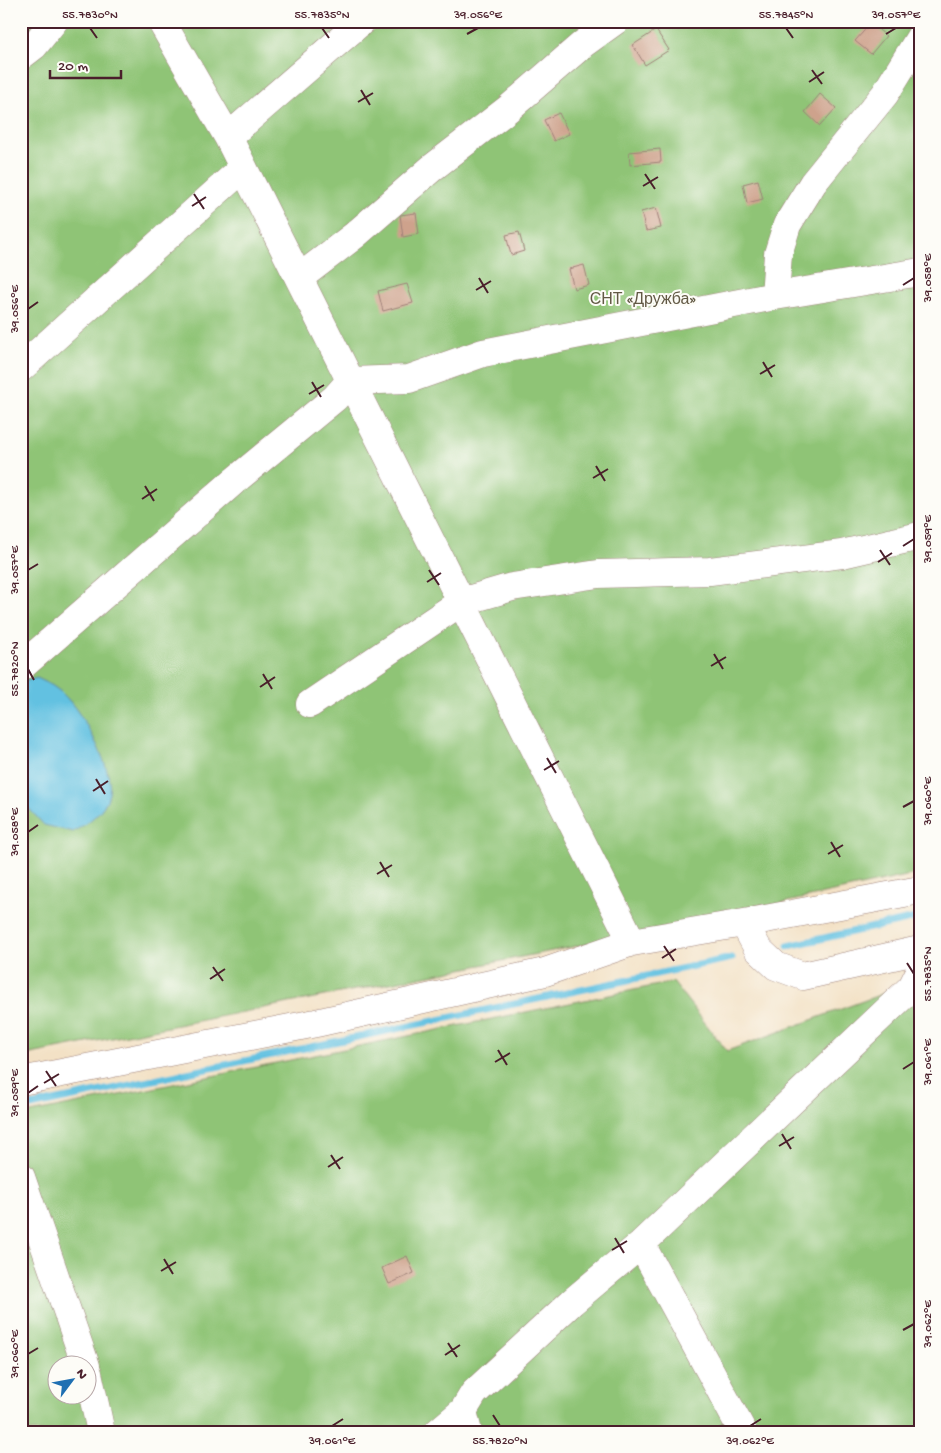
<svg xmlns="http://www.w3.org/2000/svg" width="941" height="1453" font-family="'Gochi Hand',sans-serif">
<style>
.green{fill:#8fc476;stroke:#6c7250;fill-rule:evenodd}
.water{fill:#62c1e1;stroke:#567086}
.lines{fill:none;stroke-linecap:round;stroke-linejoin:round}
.stream{stroke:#62c1e1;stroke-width:7}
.building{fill:#cea28c}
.minor-casing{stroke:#9e8078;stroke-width:29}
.minor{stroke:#fff;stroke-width:28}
.ticks{fill:none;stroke:#4a1f2b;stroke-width:2}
.labels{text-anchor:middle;stroke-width:4;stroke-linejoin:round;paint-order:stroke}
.park-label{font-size:16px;fill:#625945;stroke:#fdfcf7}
.neatline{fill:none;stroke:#4a1f2b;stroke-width:2}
.ticks-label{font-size:12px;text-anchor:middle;fill:#4a1f2b}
</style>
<rect width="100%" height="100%" fill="#fdfcf7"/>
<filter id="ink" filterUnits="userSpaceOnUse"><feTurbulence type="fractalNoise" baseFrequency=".02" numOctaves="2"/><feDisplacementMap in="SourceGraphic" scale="10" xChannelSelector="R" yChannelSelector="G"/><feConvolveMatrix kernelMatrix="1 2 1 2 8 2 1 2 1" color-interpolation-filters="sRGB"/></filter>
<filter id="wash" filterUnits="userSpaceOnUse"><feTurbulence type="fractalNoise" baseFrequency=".0096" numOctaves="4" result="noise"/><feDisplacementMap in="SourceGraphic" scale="20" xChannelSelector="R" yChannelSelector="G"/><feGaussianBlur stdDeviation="1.12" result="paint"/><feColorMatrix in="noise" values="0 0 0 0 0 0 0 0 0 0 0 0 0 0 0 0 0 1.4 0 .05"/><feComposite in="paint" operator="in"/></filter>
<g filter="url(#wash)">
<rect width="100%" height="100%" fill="#f3e1c5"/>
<!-- green -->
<path class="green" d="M21,21H920V873L653,931L21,1056Z
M920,980V1432H21V1115L673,982L727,1051ZM58,1366H88V1396H58Z"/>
<!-- water -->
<path class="water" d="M37,678C43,681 51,684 57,689C78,703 115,768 109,794C105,812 87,823 73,832L44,825L21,800V682Z"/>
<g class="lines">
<!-- stream -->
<path class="stream" d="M788,946L920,917
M21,1108L732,958"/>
</g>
<g id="blocks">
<!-- building -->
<path class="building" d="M871,23L886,36L871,54L855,41Z
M656,30L669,50L645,65L633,45Z
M820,94L836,108L820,126L805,112Z
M559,113L569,134L554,141L544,120Z
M660,149L661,162L630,165L629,152Z
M758,180L763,199L747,203L743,184Z
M656,208L661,228L646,231L641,212Z
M416,213L419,234L403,237L400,215Z
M519,232L524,251L511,255L506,235Z
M584,265L589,285L574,289L569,269Z
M407,284L413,303L383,311L378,291Z
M407,1256L414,1273L389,1284L382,1268Z
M727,1424L730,1432H712Z"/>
</g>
</g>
<g filter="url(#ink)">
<use href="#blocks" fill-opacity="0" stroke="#9e8078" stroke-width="1"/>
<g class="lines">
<defs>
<path id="minor" d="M161,21L228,137L632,942
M21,56L34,46L54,21
M228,137L362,21
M299,278L355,235L432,168L508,109L583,44L615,21
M775,296L778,254L787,225L813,183L885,94L920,37
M21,368L243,168
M21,667L233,482L335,398L350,381L409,379L483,353L775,296L920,272
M310,704L461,602L512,587L598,574L710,571L842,554L920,536
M744,923L758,949L776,966L803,976L920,950
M21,1081L316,1023L545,972L632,942L744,923L920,890
M21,1177L86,1366
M641,1244L743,1432
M88,1373L101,1432
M438,1432L463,1411
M468,1432L463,1411L474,1393L572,1302L641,1244L912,987L920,971"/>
</defs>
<!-- minor casing -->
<use href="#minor" class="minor-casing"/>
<!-- minor -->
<use href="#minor" class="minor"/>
</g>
</g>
<!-- ticks -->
<path class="ticks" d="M90,28L97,38M322,28L329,38M786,28L793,38M467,34L478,28M886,34L896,28M812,70L822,84M809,82L824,72M361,90L370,105M358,102L373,93M645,174L655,189M643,186L658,177M194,194L204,209M192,206L206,197M479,278L488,293M903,285L914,278M476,290L491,281M28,309L38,302M763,362L772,377M760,374L775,365M312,382L321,397M309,394L324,385M596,466L605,481M593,478L608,469M145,486L154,501M142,499L157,489M903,546L914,539M880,550L890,565M878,562L892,553M28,570L38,564M429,570L439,585M427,582L441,573M714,654L723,669M711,666L726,657M28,669L34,680M263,674L272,689M260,687L275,677M547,758L556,773M544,770L559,761M96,779L105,794M93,791L108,781M903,807L914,801M28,832L38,825M831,842L840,857M828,854L843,845M380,862L389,877M377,874L392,865M664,946L674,961M662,958L676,949M907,963L914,974M213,967L223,981M210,979L225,969M498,1050L507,1065M495,1062L510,1053M903,1069L914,1062M46,1071L56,1086M44,1083L59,1074M28,1093L38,1086M782,1134L791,1149M779,1146L794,1137M331,1155L340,1169M328,1167L343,1157M615,1238L624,1253M612,1250L627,1241M164,1259L173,1274M161,1271L176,1262M903,1330L914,1324M448,1343L457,1357M28,1354L38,1348M445,1355L460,1345M493,1415L500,1426M332,1426L343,1419M750,1426L761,1419"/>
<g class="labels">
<!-- park labels -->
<g class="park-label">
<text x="643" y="304">СНТ «Дружба»</text>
</g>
</g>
<!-- margin -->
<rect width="941" height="1453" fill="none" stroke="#fdfcf7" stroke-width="55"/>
<!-- north arrow -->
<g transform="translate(72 1380) rotate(58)"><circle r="24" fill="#fdfcf7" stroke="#b5a4a5"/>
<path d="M0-4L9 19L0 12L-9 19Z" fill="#1f6fb2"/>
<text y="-8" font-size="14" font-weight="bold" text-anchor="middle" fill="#4a1f2b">N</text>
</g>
<!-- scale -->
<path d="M50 70v8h71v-8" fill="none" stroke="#4a1f2b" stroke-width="2.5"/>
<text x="58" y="70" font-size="15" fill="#4a1f2b" stroke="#fdfcf7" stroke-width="4" paint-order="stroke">20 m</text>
<rect x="28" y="28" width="886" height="1398" class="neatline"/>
<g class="ticks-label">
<text x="90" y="18">55.7830°N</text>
<text x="322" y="18">55.7835°N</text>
<text x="478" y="18">39.056°E</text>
<text x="786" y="18">55.7845°N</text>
<text x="896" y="18">39.057°E</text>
<text transform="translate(927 278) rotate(-90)" y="4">39.058°E</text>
<text transform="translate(14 309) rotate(-90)" y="4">39.056°E</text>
<text transform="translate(927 539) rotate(-90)" y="4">39.059°E</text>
<text transform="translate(14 570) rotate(-90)" y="4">39.057°E</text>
<text transform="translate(14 669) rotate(-90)" y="4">55.7820°N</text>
<text transform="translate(927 801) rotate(-90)" y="4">39.060°E</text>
<text transform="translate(14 832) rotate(-90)" y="4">39.058°E</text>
<text transform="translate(927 974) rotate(-90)" y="4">55.7835°N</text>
<text transform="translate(927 1062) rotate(-90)" y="4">39.061°E</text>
<text transform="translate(14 1093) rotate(-90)" y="4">39.059°E</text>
<text transform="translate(927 1324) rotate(-90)" y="4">39.062°E</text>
<text transform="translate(14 1354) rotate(-90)" y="4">39.060°E</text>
<text x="332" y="1444">39.061°E</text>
<text x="500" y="1444">55.7820°N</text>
<text x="750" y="1444">39.062°E</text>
</g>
</svg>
